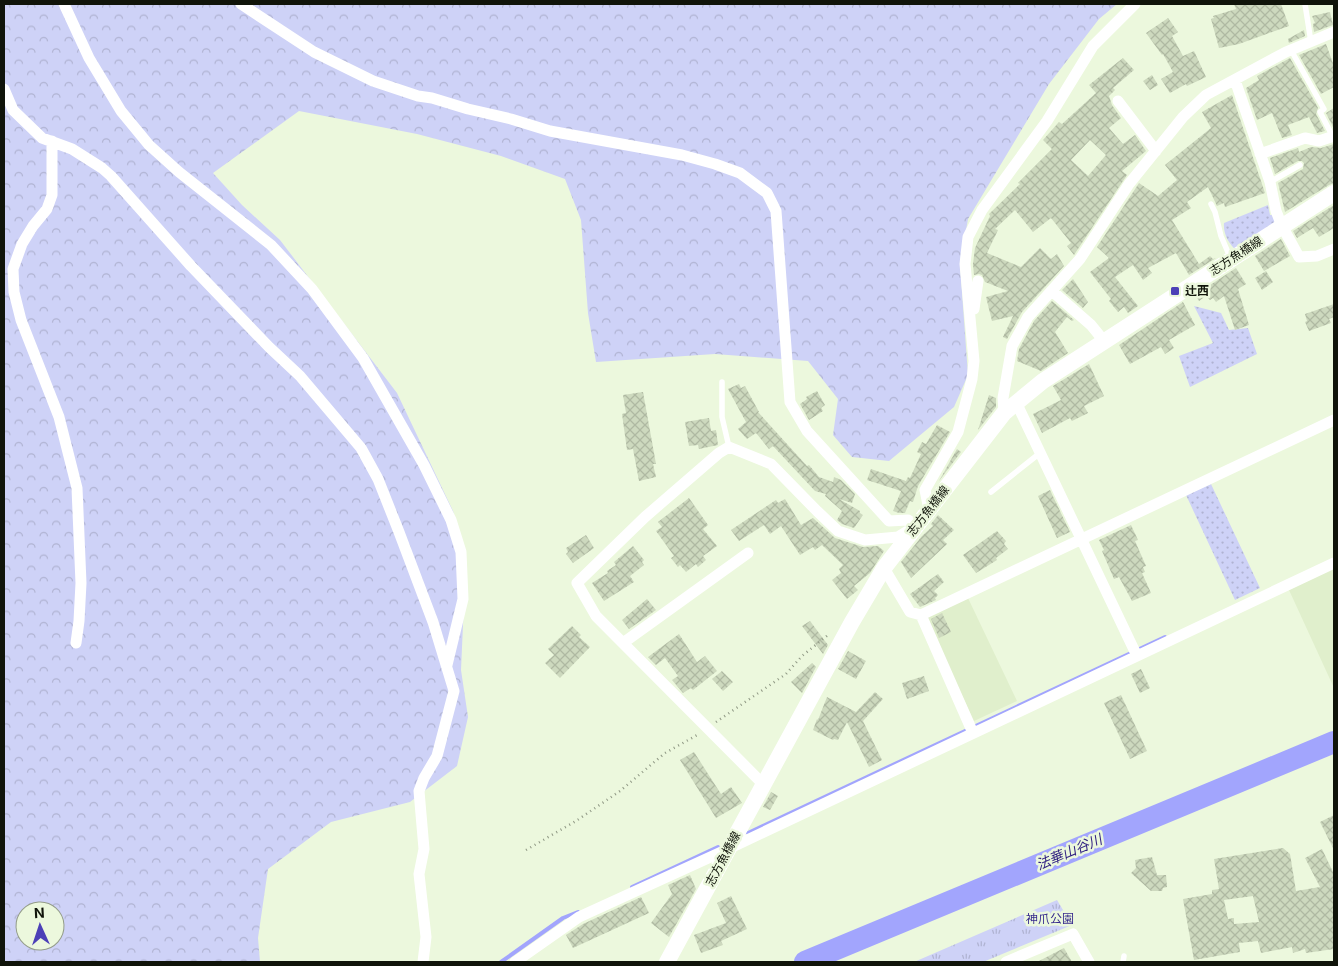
<svg xmlns="http://www.w3.org/2000/svg" width="1338" height="966" font-family="Inter,'Noto Sans JP',sans-serif">
<style>
.built{fill:#e0efcc}
.grass{fill:url(#grass-dots)}
.forest{fill:url(#forest-crowns);fill-rule:evenodd}
.park{fill:url(#park-tufts)}
.lines{fill:none;stroke-linecap:round;stroke-linejoin:round}
.stream{stroke:#a2a5fd;stroke-width:4}
.river{stroke:#a2a5fd;stroke-width:22}
.building{fill:url(#building-cross-hatch);fill-rule:evenodd}
.path{stroke:#8f9884;stroke-width:2.5;stroke-dasharray:1 4;stroke-linecap:butt}
.lane{stroke:#fff;stroke-width:5.5}
.street{stroke:#fff;stroke-width:11}
.secondary{stroke:#fff;stroke-width:16}
.poi-dot{fill:#4c40b7;stroke:#ecf8dd;stroke-width:2}
.labels{text-anchor:middle;stroke-width:5;stroke-linejoin:round;paint-order:stroke}
.street-label{font-size:12px;fill:#10140a;stroke:#ecf8dd}
.poi-label{font-size:12px;font-weight:bold;fill:#10140a;stroke:#ecf8dd;text-anchor:start}
.park-label{font-size:12px;fill:#372a8d;stroke:#ecf8dd}
.water-label{font-size:14px;font-style:italic;fill:#2f1e81;stroke:#ecf8dd}
</style>
<defs>
<pattern id="grass-dots" width="8" height="8" patternUnits="userSpaceOnUse" patternTransform="scale(1.25)"><rect width="8" height="8" fill="#ced2f7"/><path d="M2 2h.1M6 6h.1" fill="none" stroke="#b0b3d2" stroke-width="1.8" stroke-linecap="round"/></pattern>
<pattern id="forest-crowns" width="20" height="18" patternUnits="userSpaceOnUse" patternTransform="scale(1.25)"><rect width="20" height="18" fill="#ced2f7"/><path d="M2 6a3 3 0 1 1 6 0M12 15a3 3 0 1 1 6 0" fill="none" stroke="#b0b3d2"/></pattern>
<pattern id="park-tufts" width="24" height="20" patternUnits="userSpaceOnUse" patternTransform="scale(1.25)"><rect width="24" height="20" fill="#ced2f7"/><path d="M3 7l-1-3M5 7V3M7 7l1-3M15 17l-1-3M17 17v-4M19 17l1-3" fill="none" stroke="#b0b3d2"/></pattern>
<pattern id="building-cross-hatch" width="8" height="8" patternUnits="userSpaceOnUse" patternTransform="scale(1.25)"><rect width="8" height="8" fill="#cdd9be"/><path d="M0 0l8 8M0 8l8-8" fill="none" stroke="#afb9a2"/></pattern>
</defs>
<rect width="100%" height="100%" fill="#ecf8dd"/>
<!-- built -->
<path class="built" d="M1334,568V688L1289,590Z
M968,598L1017,701L974,721L927,621L929,616Z"/>
<!-- grass -->
<path class="grass" d="M1268,205L1270,215H1273L1275,225L1237,251C1229,244 1223,234 1224,223Z
M1194,306L1221,313L1229,330L1248,328L1257,354L1190,387L1179,356L1213,343Z
M1211,484L1260,588L1235,600L1186,495Z"/>
<!-- forest -->
<path class="forest" d="M4,4H1117L1099,19L1049,84L968,219L960,265L968,375L954,407L889,461L852,457L833,435L838,399L808,361L715,354L596,362L588,313L581,220L565,179L501,156L417,134L299,111L213,173L242,205L280,240L397,393L453,511L466,557L461,670L468,717L457,766L410,802L331,822L268,869L258,938L260,962H4ZM25,911H55V941H25Z"/>
<!-- park -->
<path class="park" d="M1057,900L1072,925L983,962H914Z"/>
<g class="lines">
<!-- stream -->
<path class="stream" d="M748,833L1165,637
M632,887L718,847
M501,962L563,918L578,912"/>
<!-- river -->
<path class="river" d="M805,962L1334,742"/>
</g>
<!-- building -->
<path class="building" d="M1234,4H1281L1289,26L1239,44L1219,48L1211,19L1214,18L1213,16L1236,9Z
M1330,12L1333,25L1314,32L1313,24L1315,23L1312,16Z
M1168,18L1178,32L1172,36L1183,56L1194,51L1206,77L1187,86L1186,84L1170,93L1161,79L1173,72L1163,54L1162,55L1146,33Z
M1304,30L1305,36L1289,43L1288,39Z
M1326,44L1334,66V87L1321,94L1299,55Z
M1123,58L1134,70L1113,88L1115,90L1109,96L1112,105L1121,118L1109,128L1123,144L1135,135L1146,151L1122,171L1127,175L1074,255L1067,246L1071,243L1051,218L1033,232L1015,210L995,229L998,230L987,253L1021,267L1040,248L1051,259L1057,254L1064,266L1022,312L1007,339L1003,337L1013,316L992,321L986,297L1008,291L985,282L982,275L979,274L974,275L973,264L975,248L990,216L989,214L1020,184L1018,183L1052,149L1043,140L1059,122L1062,124L1096,93L1089,85ZM1090,140L1106,155L1088,176L1071,160Z
M1290,58L1316,104L1318,108L1316,114L1325,131L1317,133L1309,117L1288,125L1292,135L1282,138L1272,113L1257,120L1246,88L1259,80L1257,76Z
M1152,75L1158,85L1150,90L1143,81Z
M1232,95L1265,193L1225,207L1224,203L1217,206L1208,187L1187,202L1191,208L1172,220L1199,264L1210,256L1213,259L1216,258L1189,275L1176,253L1148,268L1152,273L1143,280L1133,265L1115,277L1138,306L1128,313L1124,307L1118,312L1109,301L1111,299L1090,272L1109,258L1097,247L1139,183L1158,196L1177,180L1165,165L1211,128L1202,112Z
M1334,108V129L1326,113Z
M1334,144V183L1329,185L1285,212L1278,183L1303,169L1304,163L1302,161H1298L1275,174L1270,158L1298,148L1299,152L1311,147L1321,148Z
M1334,205V228L1319,237L1313,228L1297,238L1293,231Z
M1281,239L1290,256L1264,271L1255,256Z
M1236,268L1246,284L1238,289L1249,325L1235,330L1224,296L1216,302L1213,298L1210,300L1206,296L1199,301L1195,295Z
M1266,271L1273,282L1262,290L1255,278Z
M1073,279L1088,302L1083,308L1062,290Z
M1052,301L1074,320L1072,321L1067,317L1055,332L1068,353L1041,371L1017,361L1019,349L1034,321Z
M1183,302L1195,325L1169,340L1174,348L1165,354L1161,347L1130,364L1119,345Z
M1334,304V317L1329,319L1331,323L1309,331L1305,322L1307,321L1305,314Z
M1089,364L1104,396L1084,406L1088,413L1072,421L1070,418L1042,433L1033,414L1061,400L1053,386Z
M739,384L741,388L745,386L759,412H758L807,466L809,465L819,477L833,482L834,477L841,480L855,494L852,503L839,499L860,511V513L863,515L854,528L842,524L837,520L842,511L825,496L826,494L815,491L773,446L769,449L756,433L747,439L738,429L746,422L728,389Z
M817,391L825,405L821,408L823,411L809,420L800,404L807,399L806,397Z
M643,392L656,464H653L656,477L639,481L633,449L627,450L622,414L626,413L623,395Z
M989,395L996,398V407L978,430Z
M709,418L711,431L716,430L718,445L699,449L698,445L689,446L685,422Z
M937,425L950,432L918,486L913,502L910,501L905,513H899L893,511L901,491L867,480L871,469L906,481L908,477L910,478L921,454L917,452L922,442L926,444Z
M957,449L961,452L939,481Z
M1050,490L1070,532L1057,538L1038,496Z
M689,498L708,525L703,529L717,546L703,556L706,560L698,567L696,564L686,572L680,565L678,567L671,558L674,556L656,531L662,527L658,522Z
M785,499L801,525L813,518L835,538L863,547L878,546L884,551L870,573L854,586L858,590L847,599L832,580L841,573L839,569L843,565L822,545L815,550L813,547L800,555L781,526L770,534L764,525L739,541L731,530L776,500L778,503Z
M938,515L954,530L943,540L947,544L911,578L901,562L922,536L933,526L931,524Z
M1131,525L1138,540L1135,541L1146,566L1143,567L1145,572L1142,573L1151,593L1132,601L1119,577L1114,579L1102,551L1104,550L1099,540Z
M997,531L1006,541L1004,544L1008,549L996,558L997,560L976,573L963,555Z
M586,535L594,548L573,563L566,554L568,552L566,548Z
M633,546L644,560L642,562L644,565L630,576L634,582L604,601L592,583L608,573L607,571L616,565L614,562Z
M938,574L944,582L934,591L938,595L935,598L936,600L920,607L910,594Z
M647,599L656,610L629,629L622,620Z
M942,613L951,632L939,638L931,619Z
M810,621L828,645L823,654L802,626Z
M572,626L581,635L579,637L590,647L560,678L545,663L554,655L548,649Z
M679,634L697,662L705,656L717,671L693,690L691,688L683,693L672,680L678,676L665,658L656,665L648,657Z
M848,651L866,661L856,679L838,669Z
M812,663L816,667L802,693L791,682Z
M1141,669L1150,688L1140,693L1131,674Z
M722,671L733,682L723,691L712,679Z
M924,676L929,691L907,699L902,683Z
M875,692L883,699L863,721L882,760L869,767L847,722L838,740L834,739L833,740L813,730L817,719L818,720L827,697L856,712Z
M1121,695L1147,751L1130,759L1104,703Z
M694,752L721,794L731,787L742,803L716,818L680,760Z
M771,792L778,796L770,810L763,807Z
M1334,815V850L1320,822Z
M1283,848L1290,854L1296,891L1320,887L1305,858L1322,849L1334,874V949L1306,953L1305,949L1293,953L1292,947L1261,953L1258,941L1239,943L1240,952L1194,960L1183,899L1212,894V890L1219,889L1214,859ZM1253,896L1259,922L1234,924V918L1228,919L1224,900Z
M1152,857L1157,875H1166L1167,887L1163,888L1162,891H1151L1131,873L1136,868L1135,860Z
M690,875L696,889L669,937L651,923L672,894L668,885Z
M731,896L747,929L721,941L723,945L701,953L694,935L726,923L717,903Z
M641,897L649,913L573,948L566,935L583,924Z
M1064,948L1072,962H1037Z"/>
<g class="lines">
<!-- path -->
<path class="path" d="M716,722L786,674L802,656L828,635
M526,850L576,821L620,791L665,753L699,734"/>
<!-- lane -->
<path class="lane" d="M1305,4L1311,42
M1291,50L1324,109L1320,112L1333,137
M1270,182L1300,165
M1211,204L1215,212L1221,236L1230,257
M722,382V417L729,447
M991,492L1040,453
M1123,962L1124,956"/>
<!-- street -->
<path class="street" d="M64,4L89,58L121,111L149,145L179,172L271,245L312,289L363,358L424,465L451,520L461,552L463,599L447,665
M241,4L314,52L373,81L418,96L432,98L468,109L511,119L550,131L682,155L715,164L740,173L767,193L776,211L790,402L807,431L889,521L908,520L916,526L898,537L865,540L838,531L817,511L771,464L729,447L719,453L645,517L577,583L596,616L763,784
M1235,80L1270,182L1276,211L1282,226L1299,257L1317,256L1334,249
M4,89L13,110L42,138L72,149L102,168L111,176L191,266L269,347L300,376L361,448L378,479L399,532L433,622L454,691L437,756L424,778L419,791L424,849L419,874L426,937L423,962
M1118,101L1156,151
M52,141V195L47,209L33,226L22,244L13,269L14,292L21,320L59,417L77,488L81,583L79,621L76,643
M1260,154L1305,138L1319,141L1334,136
M1052,291L1091,325L1104,341
M974,309L978,281
M1016,402L1137,656
M1004,413L1003,398L1012,346L1028,317L1080,259L1129,184L1183,117L1206,95L1286,52L1334,32
M929,510L925,490L958,432L972,379L974,361L965,264L968,237L982,210L1047,121L1093,46L1135,4
M884,568L910,612L921,615L1334,420
M921,615L973,733
M623,643L748,553
M515,962L579,917L728,849L1334,563
M1006,962L1073,934L1089,962"/>
<!-- secondary -->
<path class="secondary" d="M667,962L852,622L884,568L1004,413L1043,381L1334,193"/>
</g>
<!-- markers -->
<rect class="poi-dot" x="1170" y="286" width="10" height="10" rx="2.5"/>
<g class="labels">
<!-- street labels -->
<g class="street-label">
<text transform="translate(1236 256) rotate(-33)" y="4">志方魚橋線</text>
<text transform="translate(928 511) rotate(-52)" y="4">志方魚橋線</text>
<text transform="translate(723 859) rotate(-62)" y="4">志方魚橋線</text>
</g>
<!-- poi labels -->
<g class="poi-label">
<text x="1185" y="295">辻西</text>
</g>
<!-- park labels -->
<g class="park-label">
<text x="1050" y="923">神爪公園</text>
</g>
<!-- water labels -->
<g class="water-label">
<text transform="translate(1069 852) rotate(-23)" y="5">法華山谷川</text>
</g>
</g>
<!-- border -->
<rect width="1338" height="966" fill="none" stroke="#10140a" stroke-width="10"/>
<!-- north arrow -->
<g transform="translate(40 926) rotate(357)"><circle r="24" fill="#ecf8dd" stroke="#949d89"/>
<path d="M0-4L9 19L0 12L-9 19Z" fill="#4c40b7"/>
<text y="-8" font-size="14" font-weight="bold" text-anchor="middle" fill="#10140a">N</text>
</g>
</svg>
